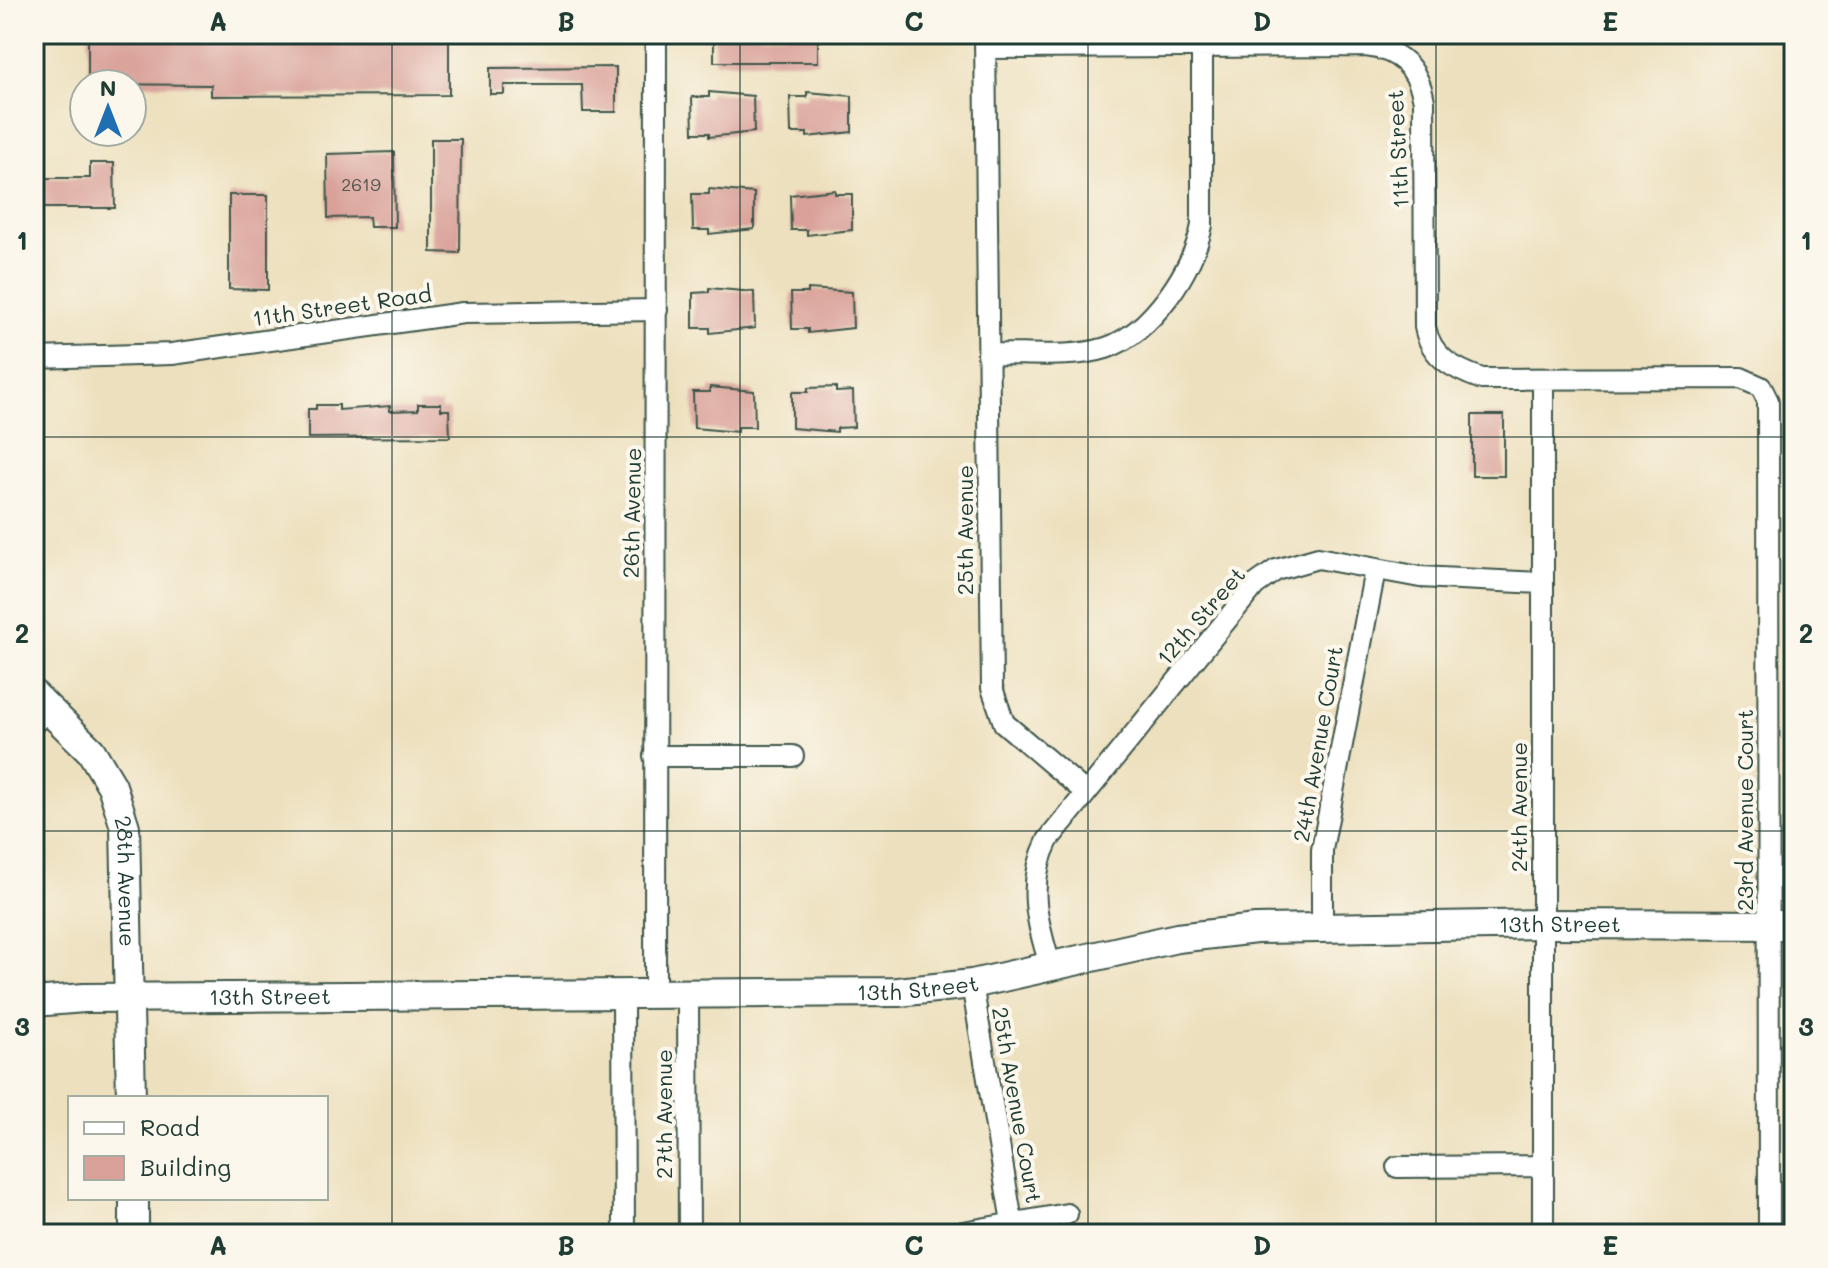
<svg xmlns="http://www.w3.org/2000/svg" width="1828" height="1268" font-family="Mali,sans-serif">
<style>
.building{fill:#d9a199}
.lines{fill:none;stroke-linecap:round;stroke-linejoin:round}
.street-casing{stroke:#3e5549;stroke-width:24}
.secondary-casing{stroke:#3e5549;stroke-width:32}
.street{stroke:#fff;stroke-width:20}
.secondary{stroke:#fff;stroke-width:28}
.grid{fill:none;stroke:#1f3d34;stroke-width:2;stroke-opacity:0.55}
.labels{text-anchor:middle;stroke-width:8;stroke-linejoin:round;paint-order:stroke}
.number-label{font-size:18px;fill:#4e564d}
.street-label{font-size:22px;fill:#1f3d34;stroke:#fbf7ec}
.neatline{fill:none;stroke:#1f3d34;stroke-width:3}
.grid-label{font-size:26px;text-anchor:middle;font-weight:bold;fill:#1f3d34}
</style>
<rect width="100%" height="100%" fill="#fbf7ec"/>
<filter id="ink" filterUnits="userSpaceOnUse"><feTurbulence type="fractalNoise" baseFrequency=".0125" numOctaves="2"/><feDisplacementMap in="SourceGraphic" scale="16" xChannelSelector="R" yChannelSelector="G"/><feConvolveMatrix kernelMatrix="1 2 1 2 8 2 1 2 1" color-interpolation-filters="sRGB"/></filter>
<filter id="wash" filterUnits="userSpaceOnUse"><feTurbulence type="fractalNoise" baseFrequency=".006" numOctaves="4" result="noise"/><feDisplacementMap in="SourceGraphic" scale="32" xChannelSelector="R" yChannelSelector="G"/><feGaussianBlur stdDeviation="1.8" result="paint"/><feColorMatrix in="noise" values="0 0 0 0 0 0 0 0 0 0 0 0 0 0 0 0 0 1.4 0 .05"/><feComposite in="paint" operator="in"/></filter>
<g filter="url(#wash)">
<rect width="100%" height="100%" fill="#ede0be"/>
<g id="blocks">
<!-- building -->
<path class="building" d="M88,34H449V95L211,96V85L88,84Z
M714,34H818V62H714Z
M616,67V112H583L582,85H504V94H490V68Z
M709,92L753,96L754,132L709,137V133H693L692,97H709Z
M807,92L852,96V132L807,137V133H791L790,97H807Z
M431,139H461L460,253L431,252Z
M394,152L395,227H370L369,217L328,218L327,154Z
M90,163H114L115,208H41V178H90Z
M709,189L754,193V229L709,234V230H693L692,194H709Z
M835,190V194H852V230L807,235V230H791L790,195Z
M229,195H268V290L229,289Z
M709,288L754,292L755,328L710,333V328H693V293L709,292Z
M808,289L852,292L853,328L808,333V329H792L791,293H808Z
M710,387L754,391L755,427H738V432L694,428L693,392H710Z
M836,387V392L853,391L854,427L837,428V432L792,428V392H808V388Z
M418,404H441V410H449L450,437L308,438V409H316V405H339V410L390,406V411L418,410Z
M1472,415H1504V476H1472Z"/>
</g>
</g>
<g filter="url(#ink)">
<use href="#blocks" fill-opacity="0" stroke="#3e5549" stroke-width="2"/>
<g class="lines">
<defs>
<path id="street" d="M985,34L992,688L1004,723L1085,792
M985,48L1366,46C1400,50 1418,68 1424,101L1425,327C1431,358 1454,369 1482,379L1741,378L1761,387L1768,401L1769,1234
M988,354C1025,353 1071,359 1106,348C1151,333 1194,269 1202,225V48
M34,358L172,354L463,313L657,310
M34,723L47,711
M654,756H793
M1322,928V850L1375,570
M1051,968C1037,922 1026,884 1048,840L1255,585L1276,570L1318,558L1420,577L1542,583
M972,984L1014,1234
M655,993L656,34
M623,994L624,1234
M688,994L689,1234
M1397,1167L1543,1166
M952,1234L1067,1214
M1543,1234V381"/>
<g id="secondary">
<path id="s1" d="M34,695L91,751L112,786L125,827L131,1098"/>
<path id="s2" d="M34,1002L84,998L898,992L972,984L1177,938L1256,929L1543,924L1794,925"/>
<path d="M134,1198V1234"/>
</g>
</defs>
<!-- street casing -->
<use href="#street" class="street-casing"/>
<!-- secondary casing -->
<use href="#secondary" class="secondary-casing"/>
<!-- street -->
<use href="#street" class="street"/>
<!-- secondary -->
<use href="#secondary" class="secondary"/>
</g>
</g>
<!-- grid -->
<path class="grid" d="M392,34V1234M740,34V1234M1088,34V1234M1436,34V1234M34,437H1794M34,831H1794"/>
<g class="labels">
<!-- number labels -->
<g class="number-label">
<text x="361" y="191">2619</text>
</g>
<!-- street labels -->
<g class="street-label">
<text transform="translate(1398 149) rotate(-93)" y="8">11th Street</text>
<text transform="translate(342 306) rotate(-8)" y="8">11th Street Road</text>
<text transform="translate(632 513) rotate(-89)" y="8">26th Avenue</text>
<text transform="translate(965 530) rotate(-90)" y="8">25th Avenue</text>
<text transform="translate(1201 616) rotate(-49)" y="8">12th Street</text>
<text transform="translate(1318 744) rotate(-80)" y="8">24th Avenue Court</text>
<text transform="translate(1519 807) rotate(-90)" y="8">24th Avenue</text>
<text transform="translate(1745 810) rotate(-90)" y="8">23rd Avenue Court</text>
<text dy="8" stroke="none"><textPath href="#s1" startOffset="218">28th Avenue</textPath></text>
<text dy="8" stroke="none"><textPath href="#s2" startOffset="1532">13th Street</textPath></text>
<text dy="8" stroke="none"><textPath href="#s2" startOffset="884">13th Street</textPath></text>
<text dy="8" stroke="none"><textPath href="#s2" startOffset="236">13th Street</textPath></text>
<text transform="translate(1017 1105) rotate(80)" y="8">25th Avenue Court</text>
<text transform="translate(664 1114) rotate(-90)" y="8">27th Avenue</text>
</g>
</g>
<!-- margin -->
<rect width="1828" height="1268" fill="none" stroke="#fbf7ec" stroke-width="88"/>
<!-- legend -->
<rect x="68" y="1096" width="260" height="104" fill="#fbf7ec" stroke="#a3ada2" stroke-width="2"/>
<rect x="84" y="1122" width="40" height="12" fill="#ffffff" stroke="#a3ada2" stroke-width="2"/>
<text x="140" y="1136" font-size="24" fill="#1f3d34">Road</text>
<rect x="84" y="1156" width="40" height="24" fill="#d9a199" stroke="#a3ada2" stroke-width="2"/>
<text x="140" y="1176" font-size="24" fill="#1f3d34">Building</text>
<!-- north arrow -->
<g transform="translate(108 108)"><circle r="38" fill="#fbf7ec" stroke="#a3ada2" stroke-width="2"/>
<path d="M0-6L14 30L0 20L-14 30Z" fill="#1f6fb2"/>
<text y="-12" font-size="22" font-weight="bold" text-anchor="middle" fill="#1f3d34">N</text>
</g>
<rect x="44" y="44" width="1740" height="1180" class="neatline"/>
<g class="grid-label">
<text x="218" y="31">A</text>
<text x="566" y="31">B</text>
<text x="914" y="31">C</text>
<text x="1262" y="31">D</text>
<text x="1610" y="31">E</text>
<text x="22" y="250">1</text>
<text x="1806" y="250">1</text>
<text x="22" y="643">2</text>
<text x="1806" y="643">2</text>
<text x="22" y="1036">3</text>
<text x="1806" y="1036">3</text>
<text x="218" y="1255">A</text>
<text x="566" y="1255">B</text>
<text x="914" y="1255">C</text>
<text x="1262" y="1255">D</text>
<text x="1610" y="1255">E</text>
</g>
</svg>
